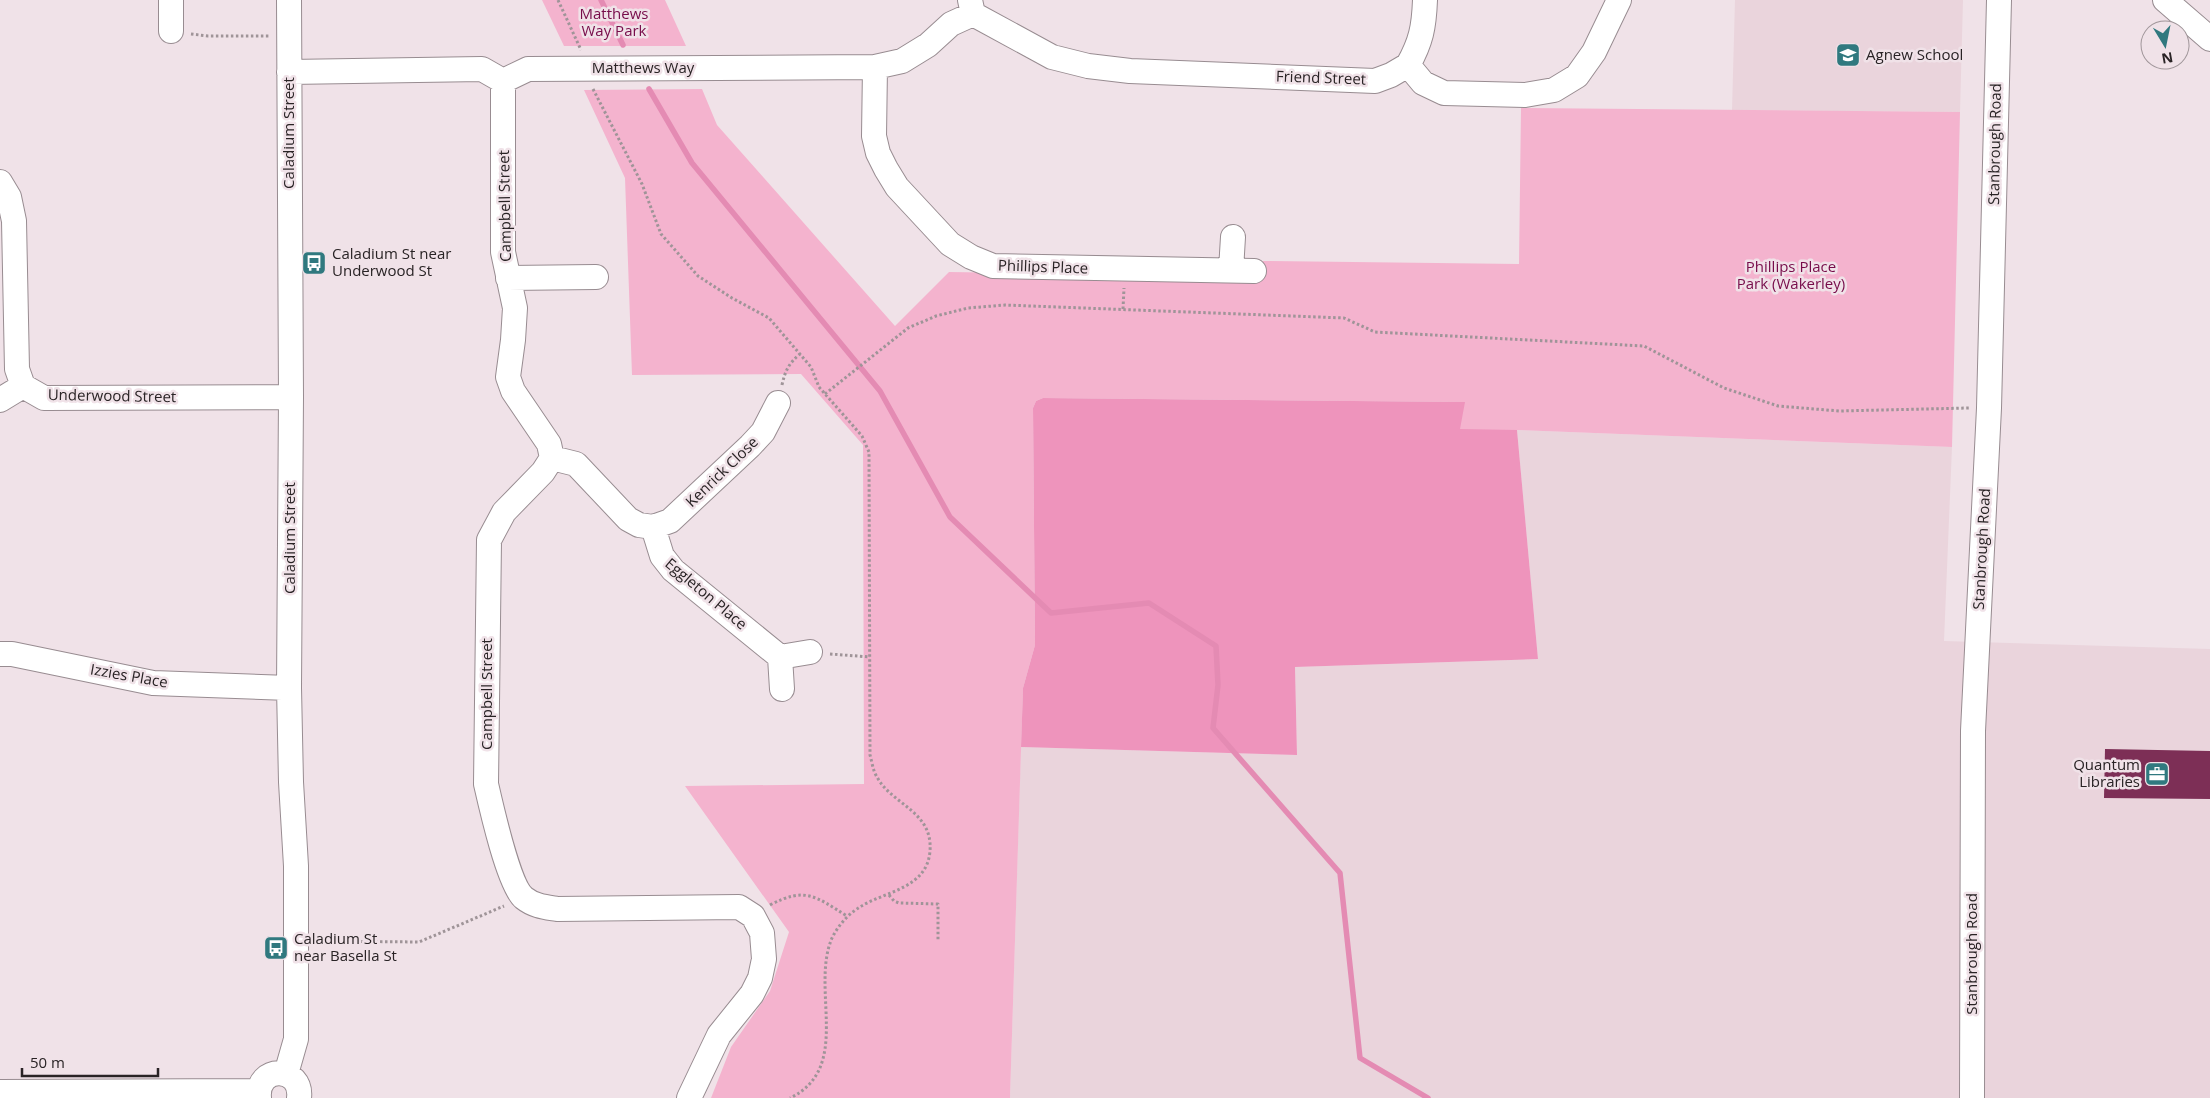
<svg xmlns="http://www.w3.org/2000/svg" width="2210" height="1098" font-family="'Open Sans',sans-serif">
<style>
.built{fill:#ead4dc}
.green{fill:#f4b3ce}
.forest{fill:#ee94bc}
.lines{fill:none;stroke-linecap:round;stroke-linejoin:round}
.stream{stroke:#e48bb3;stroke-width:5.5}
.building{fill:#7d2f56}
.minor-casing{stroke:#988c91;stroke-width:26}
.path{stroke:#9f9498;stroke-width:3;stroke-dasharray:2.5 2.5;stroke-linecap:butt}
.minor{stroke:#fff;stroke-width:24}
.labels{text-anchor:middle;stroke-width:5;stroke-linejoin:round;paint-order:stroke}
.park-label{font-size:15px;fill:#770c4a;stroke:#f0e2e8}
.poi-label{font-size:15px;fill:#292325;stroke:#f0e2e8;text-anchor:start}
.street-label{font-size:15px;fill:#292325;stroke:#f0e2e8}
</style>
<rect width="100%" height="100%" fill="#f0e2e8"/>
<!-- built -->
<path class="built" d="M1735,0H1963L1960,112L1732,110Z
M1517,430L1952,447L1944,641L2210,649V1098H1010L1021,747L1297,755L1295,667L1538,659Z"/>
<!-- green -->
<path class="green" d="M542,0H665L686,46H564Z
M702,89L717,125L895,326L949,272L1262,277L1263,261L1519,264L1521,108L1960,112L1952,447L1517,430H1459L1464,402L1043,398L1036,401L1033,408L1035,645L1023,688L1010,1098H711L731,1047L770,991L789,932L685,786L864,784L863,445L801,374L632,375L625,178L584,90Z"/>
<!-- forest -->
<path class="forest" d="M1043,398L1465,402L1460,429L1517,430L1538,659L1295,667L1297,755L1021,747L1023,688L1035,645L1033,408L1036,401Z"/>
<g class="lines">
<!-- stream -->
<path class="stream" d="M601,0L623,45
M649,89L692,163L880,391L950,517L1051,613L1149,603L1216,646L1218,685L1213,728L1340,873L1360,1058L1428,1098"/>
</g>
<!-- building -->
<path class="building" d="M2105,749L2210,751V799L2104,798Z"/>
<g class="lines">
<defs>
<path id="minor" d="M2165,0L2210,39
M973,14L1052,57L1088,66L1130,71L1375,81L1391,75L1408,65L1423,83L1444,93L1525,95L1554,90L1577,76L1594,52L1619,0
M171,31V0
M1408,65C1421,42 1424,27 1425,0
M875,67L874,136L878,153L886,169L897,187L950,244L971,257L993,266L1254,271
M289,72L482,69L503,81L528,69L875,67L902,61L928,45L951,24L973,14L970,0
M503,81V252L515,308L513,340L508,377L513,391L549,444L552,458L543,472L504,512L489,540L486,784C491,806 509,886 524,898C534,906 545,907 557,909L739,907L753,916L762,933L764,959L760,978L752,994L719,1035L689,1098
M0,182L9,197L14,221L17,369L23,386L44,398L291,397
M1231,270L1233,237
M508,278L596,277
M0,400L23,386
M552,458L576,464L628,519L639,525L653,527L662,556L673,570L780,657
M653,527L670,521L750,446L763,432L778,403
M0,654H12L153,683L289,688
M782,689L780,657L810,652
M286,1074L296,1039V866L291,782L289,688L291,397L289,0
M0,1092L258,1091
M259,1098C256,1064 303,1066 299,1098
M1972,1098L1973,731L1989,408L1999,0"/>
</defs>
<!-- minor casing -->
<use href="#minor" class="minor-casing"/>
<!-- path -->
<path class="path" d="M558,0L581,50
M191,34L208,36H270
M593,89L642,184L661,234L698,276L732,298L769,318L811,367L819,387L862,436L869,452L870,755C872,762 873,771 877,777C892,805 933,811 930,851C927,889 885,891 860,907C848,914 838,926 832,938C810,989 853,1068 790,1098
M1123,309L1124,288
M782,385C785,371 789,363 800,354
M825,394L908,328L936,316L968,308L1005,305L1344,318L1375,332L1644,346L1724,388L1778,406L1839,411L1969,408
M830,654L870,657
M889,895L894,901L899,903L938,904V940
M770,905C806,886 816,897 847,916
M315,941L419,942L504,906"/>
<!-- minor -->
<use href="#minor" class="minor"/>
</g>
<!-- icons -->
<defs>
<symbol id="school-square" viewBox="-11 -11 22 22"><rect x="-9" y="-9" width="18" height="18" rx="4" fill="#30797f" stroke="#f0e2e8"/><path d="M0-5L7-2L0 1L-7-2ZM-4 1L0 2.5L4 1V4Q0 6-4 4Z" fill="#fff"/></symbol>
<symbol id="bus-square" viewBox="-11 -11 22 22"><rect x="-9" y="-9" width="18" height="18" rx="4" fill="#30797f" stroke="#f0e2e8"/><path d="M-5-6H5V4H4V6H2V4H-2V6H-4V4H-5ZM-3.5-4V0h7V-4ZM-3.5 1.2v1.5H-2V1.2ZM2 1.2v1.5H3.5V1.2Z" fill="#fff"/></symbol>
<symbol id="office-square" viewBox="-11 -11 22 22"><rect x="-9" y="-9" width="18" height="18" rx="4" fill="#30797f" stroke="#f0e2e8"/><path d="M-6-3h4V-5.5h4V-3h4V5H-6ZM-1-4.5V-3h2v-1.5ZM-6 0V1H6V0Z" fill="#fff"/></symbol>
</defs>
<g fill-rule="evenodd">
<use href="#school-square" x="1834" y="41" width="28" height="28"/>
<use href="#bus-square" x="300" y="249" width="28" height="28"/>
<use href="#office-square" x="2143" y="760" width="28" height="28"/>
<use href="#bus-square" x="262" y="934" width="28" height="28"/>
</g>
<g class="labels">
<!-- park labels -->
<g class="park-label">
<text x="614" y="19">Matthews<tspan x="614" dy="17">Way Park</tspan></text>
<text x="1791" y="272">Phillips Place<tspan x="1791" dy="17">Park (Wakerley)</tspan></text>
</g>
<!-- poi labels -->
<g class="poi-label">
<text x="1866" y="60">Agnew School</text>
<text x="332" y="259">Caladium St near<tspan x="332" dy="17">Underwood St</tspan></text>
<text x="2140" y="770" text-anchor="end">Quantum<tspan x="2140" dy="17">Libraries</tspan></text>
<text x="294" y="944">Caladium St<tspan x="294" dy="17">near Basella St</tspan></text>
</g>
<!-- street labels -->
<g class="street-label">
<text x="643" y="73">Matthews Way</text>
<text transform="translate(1321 78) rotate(2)" y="5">Friend Street</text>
<text transform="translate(289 133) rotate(-90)" y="5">Caladium Street</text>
<text transform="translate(1995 144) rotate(-89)" y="5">Stanbrough Road</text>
<text transform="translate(505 206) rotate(-91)" y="5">Campbell Street</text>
<text transform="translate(1043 267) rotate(2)" y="5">Phillips Place</text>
<text transform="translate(112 396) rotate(1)" y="5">Underwood Street</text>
<text transform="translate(722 472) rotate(-44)" y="5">Kenrick Close</text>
<text transform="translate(290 538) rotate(-90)" y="5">Caladium Street</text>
<text transform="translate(1982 549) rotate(-87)" y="5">Stanbrough Road</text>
<text transform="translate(706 594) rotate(40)" y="5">Eggleton Place</text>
<text transform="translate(129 676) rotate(10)" y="5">Izzies Place</text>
<text transform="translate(487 694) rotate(-90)" y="5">Campbell Street</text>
<text transform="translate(1972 954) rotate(-90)" y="5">Stanbrough Road</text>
</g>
</g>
<!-- north arrow -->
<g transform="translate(2165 45) rotate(170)"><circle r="24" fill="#f0e2e8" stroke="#a0969a"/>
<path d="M0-4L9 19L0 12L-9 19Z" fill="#30797f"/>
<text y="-8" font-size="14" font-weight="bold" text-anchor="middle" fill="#292325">N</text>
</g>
<!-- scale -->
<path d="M22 1068v8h136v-8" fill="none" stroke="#292325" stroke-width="2.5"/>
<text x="30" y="1068" font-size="15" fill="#292325" stroke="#f0e2e8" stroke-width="4" paint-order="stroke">50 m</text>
</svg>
